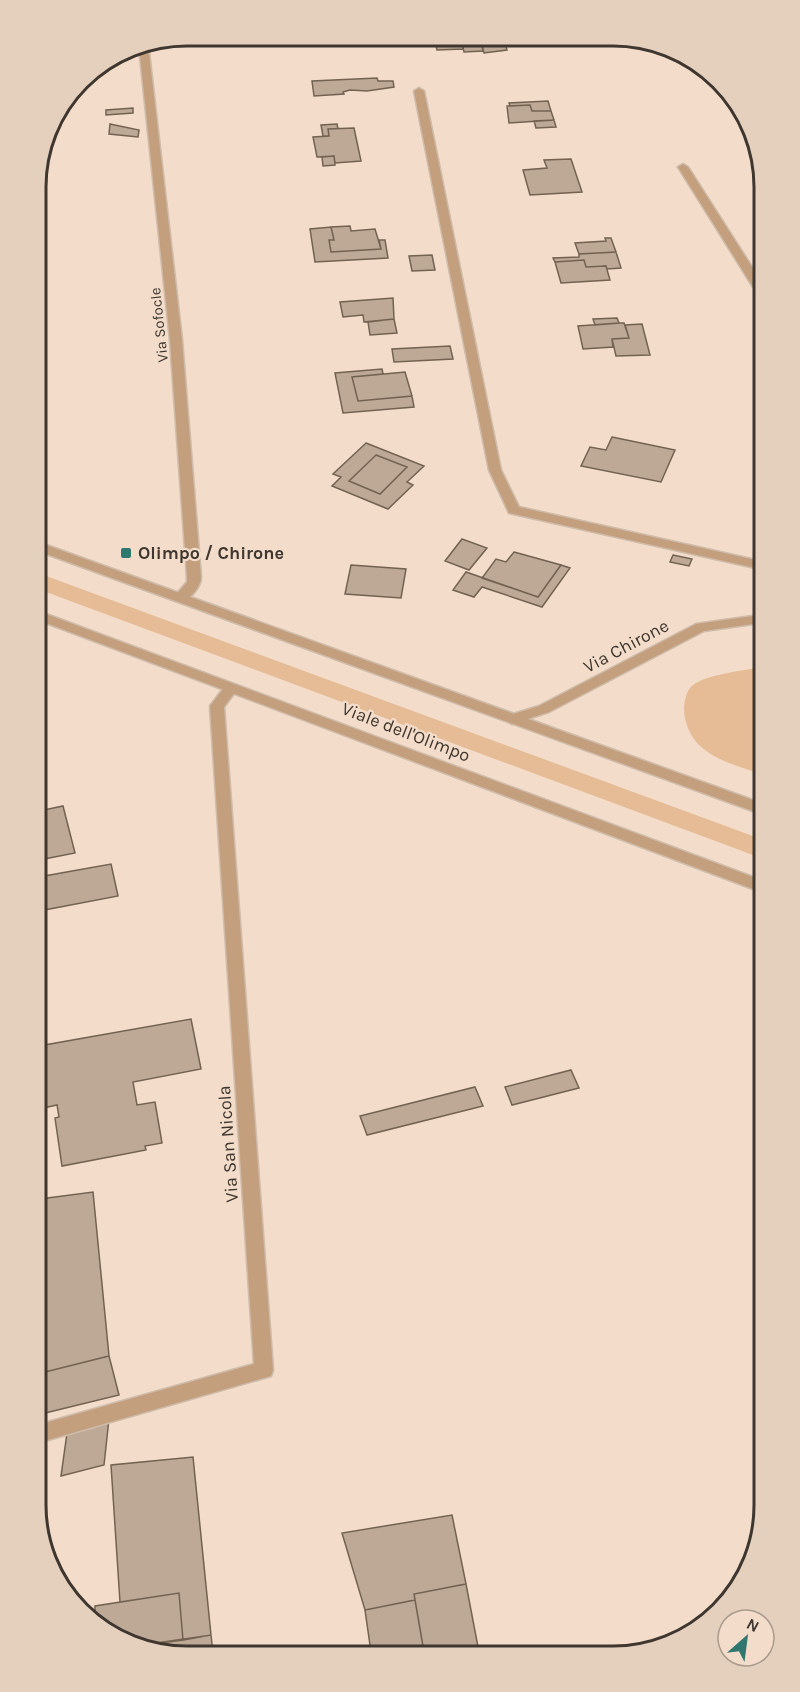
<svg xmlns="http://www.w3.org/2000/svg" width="800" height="1692" font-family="Karla,sans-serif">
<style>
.green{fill:#e5bc96}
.building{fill:#bea997;stroke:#746251;stroke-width:1.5;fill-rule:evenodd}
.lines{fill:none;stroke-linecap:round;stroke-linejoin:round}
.minor-casing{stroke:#cfbcab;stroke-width:3}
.tertiary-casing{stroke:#cfbcab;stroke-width:3}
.minor{fill:#c39f7e;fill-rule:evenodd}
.tertiary{fill:#c39f7e;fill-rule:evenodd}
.poi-dot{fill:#307770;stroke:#f3ddca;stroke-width:2}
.labels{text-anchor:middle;stroke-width:4.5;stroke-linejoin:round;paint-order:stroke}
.far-street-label{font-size:15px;fill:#3f372f;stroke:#f3ddca}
.poi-label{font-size:18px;font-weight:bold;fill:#3f372f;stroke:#f3ddca;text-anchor:start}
.street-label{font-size:18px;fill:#3f372f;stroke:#f3ddca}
.rim{fill:none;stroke:#3f372f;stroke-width:3}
</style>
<rect width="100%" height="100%" fill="#f3ddca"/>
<!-- green -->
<path class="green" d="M38,573L761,839V858L38,589Z
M761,667V774C726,762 688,754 684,711C684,702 686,690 693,685C708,674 742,671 761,667Z"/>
<!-- building -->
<path class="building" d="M434,38H477L479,42L462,43L463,49L437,50Z
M477,38H480L483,51L464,52L462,43L479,42Z
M480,38H504L507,50L484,53Z
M377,78L378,81H393L394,87L367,91L350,90L343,92L344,94L314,96L312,81Z
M548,101L551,111H532L530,105L510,106L509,103Z
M530,105L532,111H551L554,120L509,123L507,106Z
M133,108V113L106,115V110Z
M554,120L556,127L536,128L534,121Z
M110,124L139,130L138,137L109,134Z
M337,124L338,129H328L329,136H323L321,125Z
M354,128L361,161L335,163L334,156L317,157L313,137L329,136L328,129Z
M334,156L335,165L323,166L322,157Z
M571,159L582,192L530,195L523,170L547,168L544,160Z
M350,226L351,231L375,229L381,249L331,252L329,240H334L331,227Z
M331,227L334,240H329L331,252L381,249L379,240H385L388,258L315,262L310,229Z
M605,238H611L616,252L579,254L575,243L606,241Z
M616,252L621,268L607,269L606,266L586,267L584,260L555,262L553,258L579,257V254Z
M432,255L435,270L412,271L409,256Z
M584,260L586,267L606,266L610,280L561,283L555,262Z
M393,298L394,319L364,322L363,315L343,317L340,302Z
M617,318L619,323L595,325L593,319Z
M394,319L397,333L370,335L368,322Z
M619,323H624L629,338L612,339L613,347L583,349L578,326Z
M642,324L650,355L616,356L612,339L629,338L625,325Z
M450,346L453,359L394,362L392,349Z
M382,369L383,374L352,377L358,401L412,396L414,407L343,413L335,373Z
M405,372L412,396L358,401L352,377Z
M612,437L675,450L661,482L581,466L590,447L606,450Z
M366,443L424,466L407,482L413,485L388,509L332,486L341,477L333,474ZM376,455L407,467L380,494L349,481Z
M376,455L407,467L380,494L349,481Z
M462,539L487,548L469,570L445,561Z
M514,552L561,565L538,597L482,578L496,559L506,562Z
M673,555L692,559L689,566L670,562Z
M351,565L406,569L401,598L345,594Z
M561,565L570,568L542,607L482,587L474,597L453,590L466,572L538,597Z
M63,806L75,853L39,860V811Z
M111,864L118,896L39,911V877Z
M191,1019L201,1069L133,1082L137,1105L155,1102L162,1143L145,1146L146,1150L62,1166L55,1118L59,1117L57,1105L43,1108L40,1083L39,1046Z
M571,1070L579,1088L512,1105L505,1087Z
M475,1087L483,1106L367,1135L360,1116Z
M93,1192L109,1356L41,1373L40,1199Z
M109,1356L119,1395L41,1414V1373Z
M109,1419L104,1465L61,1476L68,1426Z
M193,1457L211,1635L183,1640L179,1593L120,1602L111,1465Z
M452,1515L466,1584L414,1594L415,1600L365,1610L342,1533Z
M466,1584L479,1652H424L414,1594Z
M179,1593L183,1640L143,1645L95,1622V1606Z
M415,1600L424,1652H371L365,1610Z
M211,1635L213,1653H159L143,1645Z"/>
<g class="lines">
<defs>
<path id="minor" d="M148,44L182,340L201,577C201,587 190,600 180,602L173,598L187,582V577L170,340L139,46Z
M419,88L424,91L501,470L519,507L760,561V569L509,513L489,470L414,91Z
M683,164L688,167L759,278V290L753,287L678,167Z
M760,615V623L704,631L549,712L512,724L505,719L507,716L539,706L696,624Z
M231,683L238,688L224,707L273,1370L271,1376L264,1378L41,1442V1424L254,1364L210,706L226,685Z"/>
<path id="tertiary" d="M38,542L761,803V814L38,551Z
M38,611L761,880V892L38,620Z"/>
</defs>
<!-- minor casing -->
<use href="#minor" class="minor-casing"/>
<!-- tertiary casing -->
<use href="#tertiary" class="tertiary-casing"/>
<!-- minor -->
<use href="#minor" class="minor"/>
<!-- tertiary -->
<use href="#tertiary" class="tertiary"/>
</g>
<!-- markers -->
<rect class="poi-dot" x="120" y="547" width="12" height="12" rx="3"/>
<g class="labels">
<!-- far-street labels -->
<g class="far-street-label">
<text transform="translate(159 325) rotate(-96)" y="5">Via Sofocle</text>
</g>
<!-- poi labels -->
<g class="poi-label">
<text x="138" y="559">Olimpo / Chirone</text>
</g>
<!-- street labels -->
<g class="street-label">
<text transform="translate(626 646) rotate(-28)" y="6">Via Chirone</text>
<text transform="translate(406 732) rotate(21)" y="6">Viale dell'Olimpo</text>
<text transform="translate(228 1144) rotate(-94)" y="6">Via San Nicola</text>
</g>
</g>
<!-- crop -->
<path d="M0 0H800V1692H0ZM187 46H613A141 141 0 0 1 754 187V1505A141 141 0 0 1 613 1646H187A141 141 0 0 1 46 1505V187A141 141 0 0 1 187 46Z" fill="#e5d0be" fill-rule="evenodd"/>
<path class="rim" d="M187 46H613A141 141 0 0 1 754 187V1505A141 141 0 0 1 613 1646H187A141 141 0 0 1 46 1505V187A141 141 0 0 1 187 46Z"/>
<!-- north arrow -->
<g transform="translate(746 1638) rotate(28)"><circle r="28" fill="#f3ddca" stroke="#ab9b8c" stroke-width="1.5"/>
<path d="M0-4.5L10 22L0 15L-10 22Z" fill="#307770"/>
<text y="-9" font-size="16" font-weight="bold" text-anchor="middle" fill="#3f372f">N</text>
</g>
</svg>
